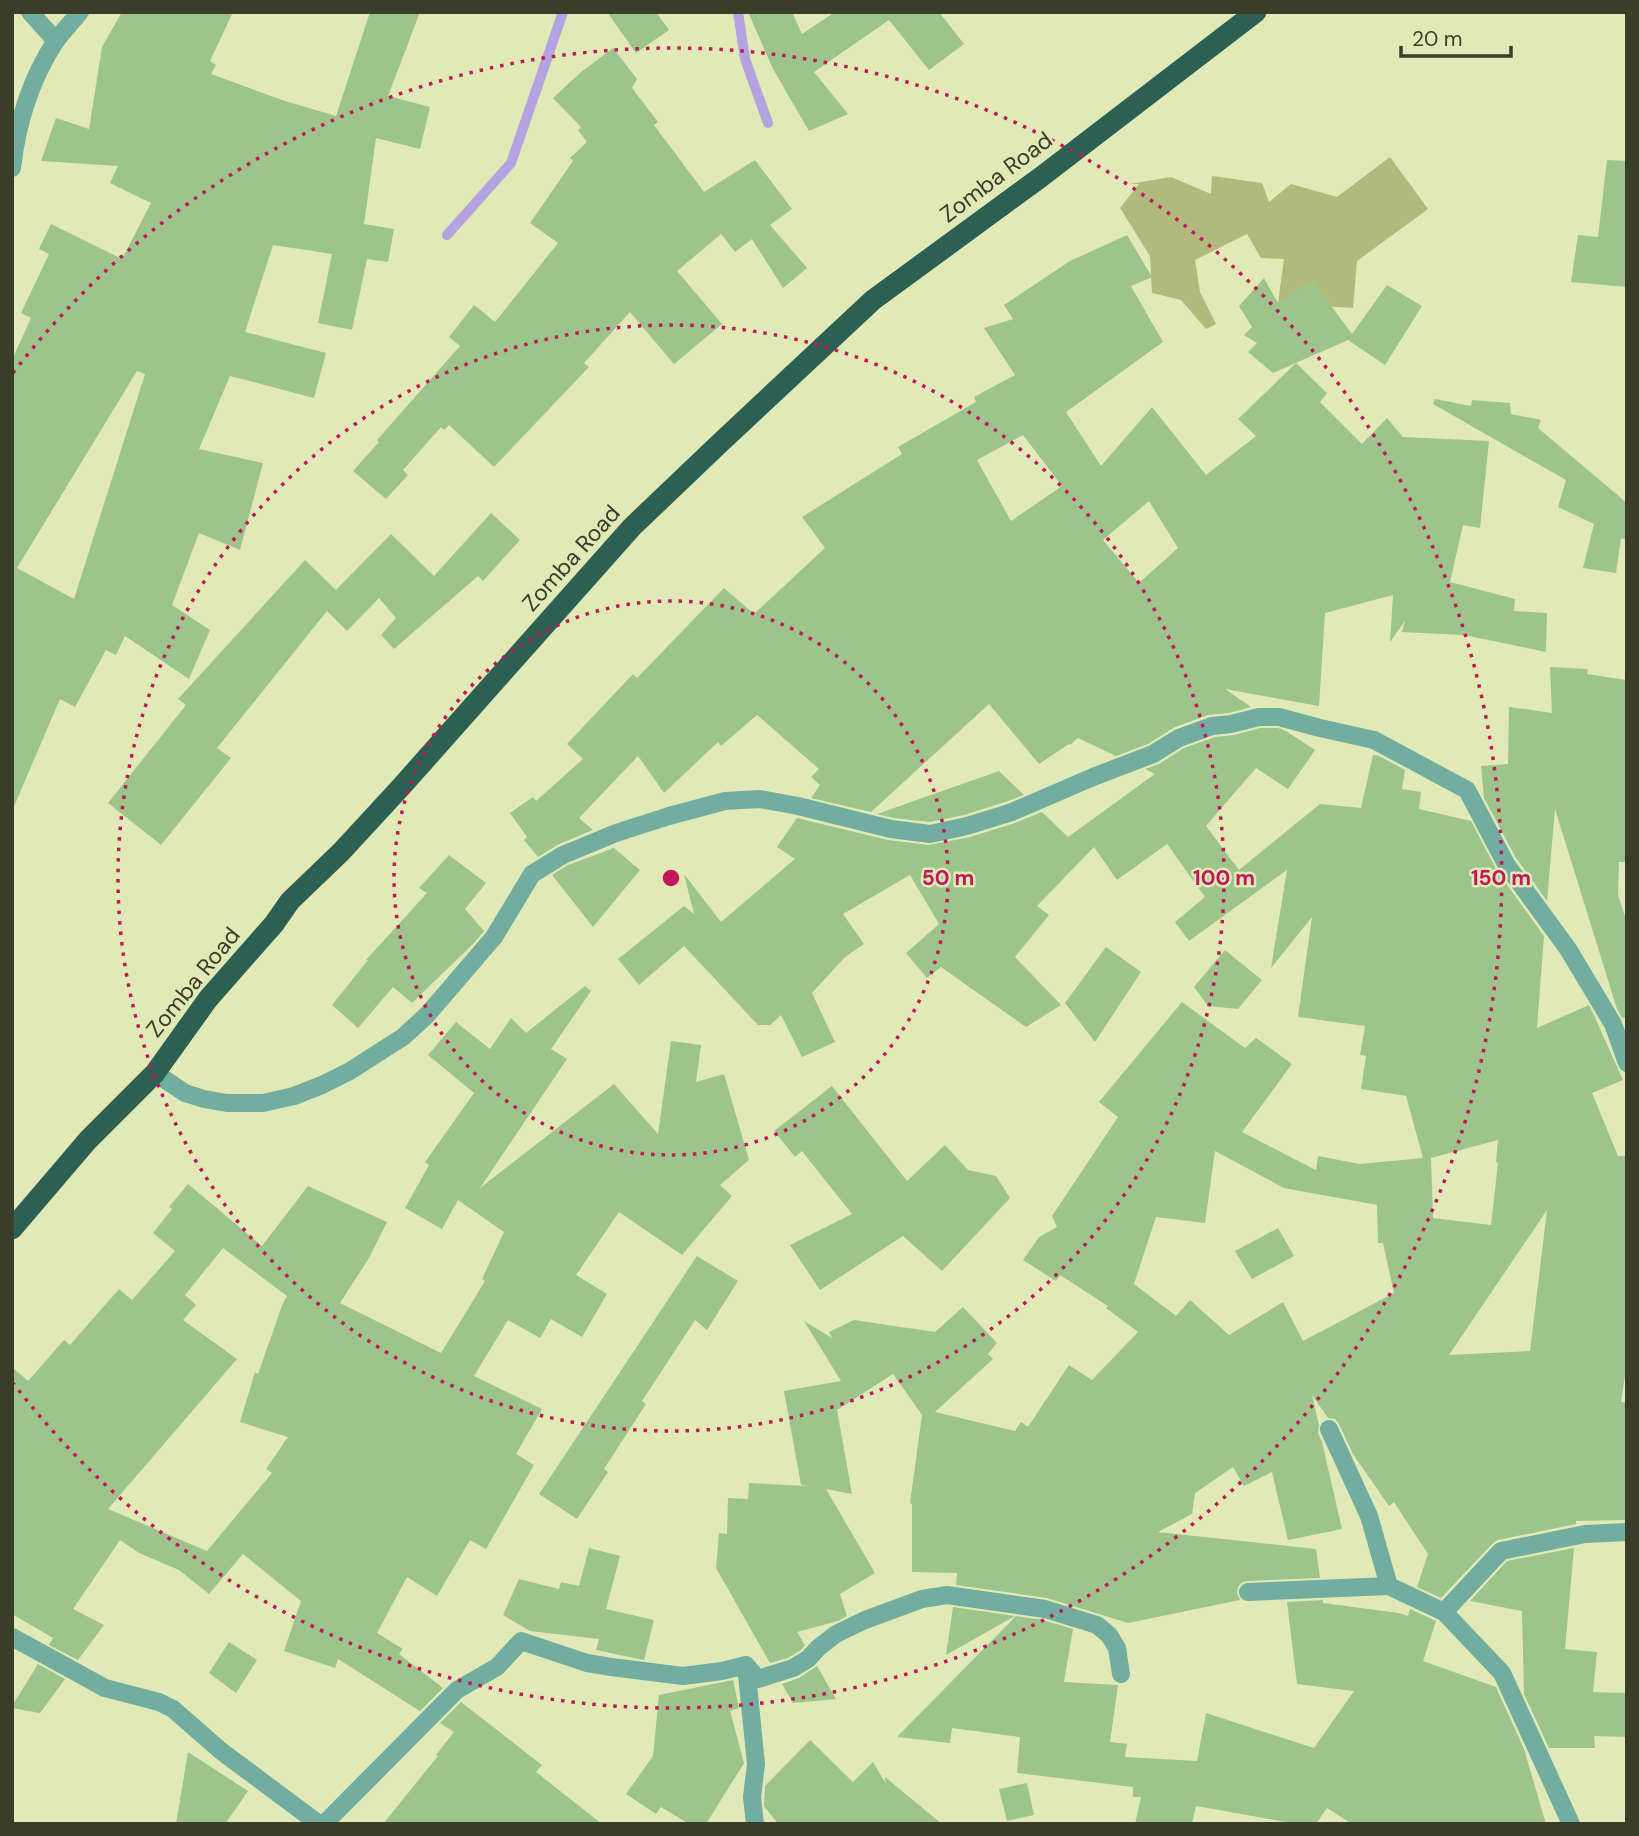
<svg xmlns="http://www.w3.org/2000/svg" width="1639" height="1836" viewBox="0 0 1639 1836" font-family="'DM Sans',sans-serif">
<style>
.green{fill:#b0ba7c}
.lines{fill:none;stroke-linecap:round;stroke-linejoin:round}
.stream{stroke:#b3a4e1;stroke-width:10}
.building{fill:#9dc48b;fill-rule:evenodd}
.minor{stroke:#72ae9f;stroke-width:18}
.highway{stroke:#2c6053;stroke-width:21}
.ring{fill:none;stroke:#c2185b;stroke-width:3.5;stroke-dasharray:3.5 7}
.labels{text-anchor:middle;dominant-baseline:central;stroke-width:5;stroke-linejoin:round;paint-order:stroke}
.street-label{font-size:23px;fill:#3a3d28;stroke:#e1eab6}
.centre{fill:#c2185b;stroke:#e1eab6;stroke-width:3.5}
.ring-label{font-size:21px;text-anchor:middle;font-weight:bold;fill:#c2185b;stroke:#e1eab6;stroke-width:5;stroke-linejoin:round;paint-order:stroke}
</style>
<rect width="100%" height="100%" fill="#e1eab6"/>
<path class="green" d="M 1390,157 L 1428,209 L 1357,261 L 1353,308 L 1278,303 L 1284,259 L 1261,258 L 1247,234 L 1195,260 L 1200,292 L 1216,324 L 1206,329 L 1181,300 L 1152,293 L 1150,256 L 1120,208 L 1139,184 L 1130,184 L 1171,177 L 1211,194 L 1212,176 L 1262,183 L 1269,202 L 1291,184 L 1337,197 Z"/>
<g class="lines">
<path class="stream" d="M 738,12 L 745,59 L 768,123
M 447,235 L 511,163 L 563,12"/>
</g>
<path class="building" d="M 122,12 L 233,12 L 210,61 L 216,65 L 211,74 L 285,101 L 336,116 L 370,12 L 420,12 L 388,96 L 430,107 L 420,149 L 376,138 L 364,224 L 394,229 L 388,262 L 367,259 L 352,330 L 318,323 L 332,254 L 273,245 L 245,332 L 326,353 L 314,398 L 230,376 L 199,449 L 263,463 L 240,550 L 199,533 L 172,605 L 210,630 L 189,679 L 125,636 L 116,655 L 106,650 L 75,707 L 60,699 L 12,811 L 12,360 L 31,318 L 21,313 L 49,254 L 39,249 L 51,224 L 122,259 L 151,203 L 110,183 L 118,166 L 41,161 L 56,118 L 89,129 L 102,47 ZM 137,371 L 145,374 L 74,599 L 17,568 Z
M 607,12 L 656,12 L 669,30 L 636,53 Z
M 748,12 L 792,12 L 802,34 L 835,12 L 939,12 L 964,44 L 929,70 L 889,20 L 814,72 L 848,114 L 809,131 L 773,69 Z
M 613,48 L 637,79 L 632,88 L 658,122 L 654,125 L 704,192 L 755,160 L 792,209 L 770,225 L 807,268 L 783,288 L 752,239 L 735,252 L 721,234 L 677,271 L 722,324 L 674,364 L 630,312 L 584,363 L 589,367 L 494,467 L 449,425 L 444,430 L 441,427 L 403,470 L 408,475 L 386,499 L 353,471 L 379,442 L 377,440 L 460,346 L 449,337 L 474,305 L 495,322 L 558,243 L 530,223 L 573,161 L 570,158 L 587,142 L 578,130 L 581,127 L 553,98 L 580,73 Z
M 1607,160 L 1627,161 L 1627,287 L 1571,282 L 1578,235 L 1598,237 Z
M 1127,235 L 1152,277 L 1131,286 L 1163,342 L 1066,412 L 1101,466 L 1152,407 L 1206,475 L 1256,436 L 1238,419 L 1296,363 L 1327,393 L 1320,402 L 1362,444 L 1387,418 L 1403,437 L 1489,441 L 1480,528 L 1463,525 L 1450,582 L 1515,599 L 1514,611 L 1547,613 L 1546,652 L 1464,635 L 1402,632 L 1405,621 L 1390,642 L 1393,595 L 1325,613 L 1319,706 L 1225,689 L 1251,707 L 1229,713 L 1208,715 L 1175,727 L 1148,744 L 1116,756 L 1078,738 L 1070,745 L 1069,744 L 1039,764 L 989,704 L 871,812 L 811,798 L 820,785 L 811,777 L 819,769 L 757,715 L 721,746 L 718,742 L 664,793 L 638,756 L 579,818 L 593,830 L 559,844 L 538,857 L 524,840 L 527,837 L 510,813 L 533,797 L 536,801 L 583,759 L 567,744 L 633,674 L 637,678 L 724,588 L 754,614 L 825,548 L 802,517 L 902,454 L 898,447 L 976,402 L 974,397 L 1015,375 L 984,328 L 1013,319 L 1004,305 L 1070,261 ZM 1023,435 L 1062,486 L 1011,521 L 977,460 ZM 1149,501 L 1178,548 L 1139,583 L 1103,540 Z
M 1264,278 L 1278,303 L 1312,280 L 1352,334 L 1387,285 L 1422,306 L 1385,365 L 1348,340 L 1273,373 L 1248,352 L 1257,343 L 1244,335 L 1252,327 L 1239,306 Z
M 1435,399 L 1471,406 L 1472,400 L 1510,403 L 1511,414 L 1541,420 L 1538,428 L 1627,503 L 1627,540 L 1621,538 L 1616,573 L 1583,568 L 1594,524 L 1558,507 L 1566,480 L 1433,404 Z
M 491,513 L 520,540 L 483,581 L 478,576 L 394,649 L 381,635 L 396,618 L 379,598 L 347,631 L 327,611 L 217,748 L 231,758 L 161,845 L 108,803 L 186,705 L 178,699 L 305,560 L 336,590 L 391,534 L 434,576 Z
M 1550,667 L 1588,669 L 1587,674 L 1627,680 L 1627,862 L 1619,862 L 1618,895 L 1627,922 L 1627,1017 L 1622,1018 L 1617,1009 L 1555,809 L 1547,901 L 1516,858 L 1484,798 L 1481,766 L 1508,764 L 1509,707 L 1552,713 Z
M 1260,728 L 1278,728 L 1286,731 L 1315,750 L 1288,789 L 1256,768 L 1206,826 L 1239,870 L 1320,804 L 1361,808 L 1373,755 L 1379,756 L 1405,770 L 1402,789 L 1421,792 L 1419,809 L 1471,821 L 1497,871 L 1544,936 L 1537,1028 L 1589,1005 L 1592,1011 L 1623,1080 L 1592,1093 L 1618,1156 L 1627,1156 L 1627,1362 L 1621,1402 L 1627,1402 L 1627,1520 L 1576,1521 L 1576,1524 L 1498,1540 L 1493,1543 L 1441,1598 L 1417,1587 L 1428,1554 L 1394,1502 L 1389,1506 L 1353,1454 L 1339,1424 L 1335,1419 L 1328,1418 L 1312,1395 L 1319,1425 L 1318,1433 L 1322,1442 L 1342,1529 L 1288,1540 L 1272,1472 L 1244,1486 L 1233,1467 L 1195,1493 L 1192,1514 L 1158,1532 L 1316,1549 L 1320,1578 L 1247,1581 L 1241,1583 L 1238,1587 L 1237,1593 L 1240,1600 L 1128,1623 L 1047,1598 L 956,1585 L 957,1573 L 912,1572 L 912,1504 L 910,1503 L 922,1415 L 893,1374 L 837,1410 L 852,1494 L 826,1489 L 875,1573 L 840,1594 L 847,1616 L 838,1621 L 797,1632 L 805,1645 L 801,1650 L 788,1658 L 770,1663 L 716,1568 L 719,1533 L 727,1534 L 728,1498 L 748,1499 L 749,1483 L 806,1486 L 801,1485 L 784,1391 L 841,1381 L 804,1321 L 832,1338 L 829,1332 L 854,1320 L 935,1332 L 963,1307 L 997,1343 L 988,1354 L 993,1359 L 935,1412 L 1015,1431 L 1021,1422 L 1028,1427 L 1069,1365 L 1092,1380 L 1138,1332 L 1106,1308 L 1108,1306 L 1060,1275 L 1056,1281 L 1023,1260 L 1039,1237 L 1057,1227 L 1052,1216 L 1118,1117 L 1099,1102 L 1182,1002 L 1245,1048 L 1256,1038 L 1292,1064 L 1242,1132 L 1316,1170 L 1318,1156 L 1360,1164 L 1423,1158 L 1406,1096 L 1361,1089 L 1366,1056 L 1360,1055 L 1365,1026 L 1298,1017 L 1312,917 L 1271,968 L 1287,870 L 1189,941 L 1175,922 L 1205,897 L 1167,844 L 1117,880 L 1094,847 L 1037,906 L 1049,915 L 1015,957 L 1061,1005 L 1026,1027 L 941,967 L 927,978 L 906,953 L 939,924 L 910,875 L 843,914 L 864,944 L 845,957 L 812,993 L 835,1042 L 802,1057 L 781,1015 L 770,1025 L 758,1025 L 684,946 L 639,985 L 618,959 L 684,906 L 694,914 L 684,874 L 721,922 L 795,859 L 777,847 L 797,818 L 888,840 L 929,845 L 970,837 L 1015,823 L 1042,812 L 1068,837 L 1155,774 L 1145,769 L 1159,764 L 1184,748 L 1215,737 L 1234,735 ZM 1498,1140 L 1496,1162 L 1498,1163 L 1491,1225 L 1433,1218 L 1431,1158 ZM 1215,1151 L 1284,1188 L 1377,1205 L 1378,1243 L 1383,1243 L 1394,1293 L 1303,1341 L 1283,1302 L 1229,1335 L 1190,1300 L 1176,1316 L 1134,1284 L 1156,1217 L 1205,1223 ZM 1547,1210 L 1530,1351 L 1449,1355 Z
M 999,771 L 1024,795 L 1008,801 L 964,815 L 930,822 L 893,818 L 877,814 Z
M 614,848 L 640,870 L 593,927 L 552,875 L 568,865 Z
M 449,855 L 486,883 L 465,909 L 484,931 L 473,944 L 412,1003 L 393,987 L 358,1028 L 332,1005 L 368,960 L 366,960 L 427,893 L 419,888 Z
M 1106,947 L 1141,972 L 1095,1042 L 1065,1003 Z
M 1225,950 L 1262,980 L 1238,1009 L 1208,1006 L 1194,987 Z
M 585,986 L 591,991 L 551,1049 L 567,1059 L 480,1188 L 614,1084 L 658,1134 L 671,1041 L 701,1045 L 696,1082 L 724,1074 L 749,1160 L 720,1185 L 732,1196 L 682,1255 L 619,1212 L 576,1275 L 607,1294 L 582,1337 L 551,1319 L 540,1338 L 508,1320 L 474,1376 L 542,1409 L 516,1454 L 534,1465 L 486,1549 L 470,1540 L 437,1596 L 407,1577 L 377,1633 L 403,1649 L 399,1654 L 443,1688 L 420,1711 L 338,1659 L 335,1668 L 284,1651 L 301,1601 L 243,1554 L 209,1594 L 179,1570 L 139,1553 L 120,1540 L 73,1609 L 104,1625 L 78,1660 L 49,1645 L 53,1638 L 12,1614 L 12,1367 L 28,1381 L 64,1340 L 70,1345 L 119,1289 L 132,1300 L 175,1251 L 153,1233 L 172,1209 L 169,1207 L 188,1184 L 262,1246 L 308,1186 L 387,1222 L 369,1258 L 340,1303 L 441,1353 L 485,1281 L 482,1279 L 504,1232 L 458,1200 L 442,1229 L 405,1208 L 429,1165 L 425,1162 L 474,1093 L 428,1055 L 456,1022 L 490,1049 L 511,1018 L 526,1033 ZM 223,1248 L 287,1296 L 283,1303 L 258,1374 L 255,1372 L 240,1422 L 288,1437 L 266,1469 L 272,1473 L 207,1551 L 108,1509 L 237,1359 L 183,1320 L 196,1305 L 185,1295 Z
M 832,1086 L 907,1181 L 945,1145 L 968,1170 L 996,1176 L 1010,1198 L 942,1271 L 903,1236 L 820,1290 L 790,1245 L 852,1214 L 802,1151 L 795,1157 L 774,1131 Z
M 1278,1228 L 1294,1256 L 1252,1279 L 1235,1251 Z
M 697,1256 L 738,1281 L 707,1330 L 695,1320 L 642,1401 L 646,1404 L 604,1469 L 608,1472 L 577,1519 L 539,1494 Z
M 589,1548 L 620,1556 L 606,1609 L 654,1620 L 644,1660 L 596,1650 L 599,1639 L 530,1631 L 503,1615 L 519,1579 L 559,1589 L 561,1582 L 579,1586 Z
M 1574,1548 L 1565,1649 L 1597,1652 L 1593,1692 L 1627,1693 L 1627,1737 L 1594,1736 L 1595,1748 L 1549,1748 L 1524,1694 L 1522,1611 L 1470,1601 L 1507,1561 Z
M 1323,1600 L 1323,1603 L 1399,1613 L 1408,1616 L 1410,1609 L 1436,1621 L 1423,1661 L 1496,1687 L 1524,1749 L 1546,1824 L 1352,1824 L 1327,1808 L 1316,1824 L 1297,1824 L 1196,1806 L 1192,1824 L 1135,1824 L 1141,1797 L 1133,1797 L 1133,1787 L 1017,1773 L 1020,1737 L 952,1728 L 950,1743 L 897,1737 L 1016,1616 L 1043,1620 L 1073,1629 L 1064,1682 L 1118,1685 L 1110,1742 L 1127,1744 L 1125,1757 L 1197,1761 L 1206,1713 L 1314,1748 L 1354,1691 L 1297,1684 L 1287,1602 Z
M 953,1607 L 1015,1616 L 946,1655 Z
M 229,1642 L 257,1660 L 236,1693 L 209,1673 Z
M 38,1664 L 65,1679 L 40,1713 L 12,1708 L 12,1706 Z
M 817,1666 L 836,1699 L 793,1703 L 782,1684 L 799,1678 Z
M 733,1680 L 739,1708 L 730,1711 L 744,1763 L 706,1824 L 689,1824 L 661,1807 L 656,1814 L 626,1794 L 653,1756 L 659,1695 Z
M 461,1702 L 542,1765 L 536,1772 L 602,1824 L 383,1824 L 438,1756 L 436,1755 L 454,1732 L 440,1723 Z
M 810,1740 L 853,1782 L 873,1762 L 886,1784 L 885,1777 L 942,1824 L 778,1824 L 764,1806 L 765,1786 Z
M 188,1752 L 248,1791 L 225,1824 L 176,1824 Z
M 1027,1783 L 1034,1815 L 1007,1821 L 999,1789 Z"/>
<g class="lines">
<path class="minor" d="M 30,12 L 56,41
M 12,168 C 17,124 31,79 55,42 C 62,32 72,22 80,12
M 155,1073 L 185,1093 L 204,1099 L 227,1103 L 263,1103 L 294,1096 L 322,1085 L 350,1071 L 403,1037 L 427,1015 L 494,937 L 532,874 L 563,855 L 616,833 L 669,816 L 725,801 L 760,799 L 798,806 L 891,829 L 930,834 L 967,826 L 1012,812 L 1093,777 L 1153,754 L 1179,738 L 1212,726 L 1231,724 L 1259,717 L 1279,717 L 1320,728 L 1374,740 L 1467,790 L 1506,864 L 1568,949 L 1613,1024 L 1627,1063
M 1329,1429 L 1369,1516 L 1389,1586
M 1248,1592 L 1389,1586 L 1444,1612 L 1502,1673 L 1571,1824
M 1444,1612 L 1501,1551 L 1585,1534 L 1627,1532
M 12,1637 L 105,1688 L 159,1702 L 173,1709 L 221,1751 L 319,1824
M 746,1665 L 756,1764 L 752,1797 L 755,1824
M 324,1824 L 457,1690 L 497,1667 L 521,1641 L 587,1663 L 611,1667 L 683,1676 L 722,1671 L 746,1665 L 758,1679 L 793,1668 L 808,1659 L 818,1648 L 836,1634 L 865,1620 L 922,1599 L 947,1595 L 1045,1609 L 1097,1625 L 1109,1635 L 1117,1648 L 1121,1674"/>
<path class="highway" d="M 12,1229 L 88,1140 L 155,1073 L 208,999 L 274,924 L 290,901 L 341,852 L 401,787 L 632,527 L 720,443 L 873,300 L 1041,177 L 1256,12"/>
</g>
<g class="ring">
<circle cx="671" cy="878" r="277"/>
<circle cx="671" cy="878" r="553"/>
<path d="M13 373A830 830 0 1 1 13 1383"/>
</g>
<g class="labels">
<g class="street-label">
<text transform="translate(996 177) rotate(-37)">Zomba Road</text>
<text transform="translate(571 558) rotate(-48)">Zomba Road</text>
<text transform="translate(193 982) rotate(-51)">Zomba Road</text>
</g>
</g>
<circle cx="671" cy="878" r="10" class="centre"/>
<g class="ring-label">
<text x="948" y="885">50 m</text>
<text x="1224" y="885">100 m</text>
<text x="1501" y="885">150 m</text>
</g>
<rect width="1639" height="1836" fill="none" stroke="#3a3d28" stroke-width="28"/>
<path d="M1401 46v10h110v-10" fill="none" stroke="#3a3d28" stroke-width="3.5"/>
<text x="1412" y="46" font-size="21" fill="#3a3d28" stroke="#e1eab6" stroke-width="5" paint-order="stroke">20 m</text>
</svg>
